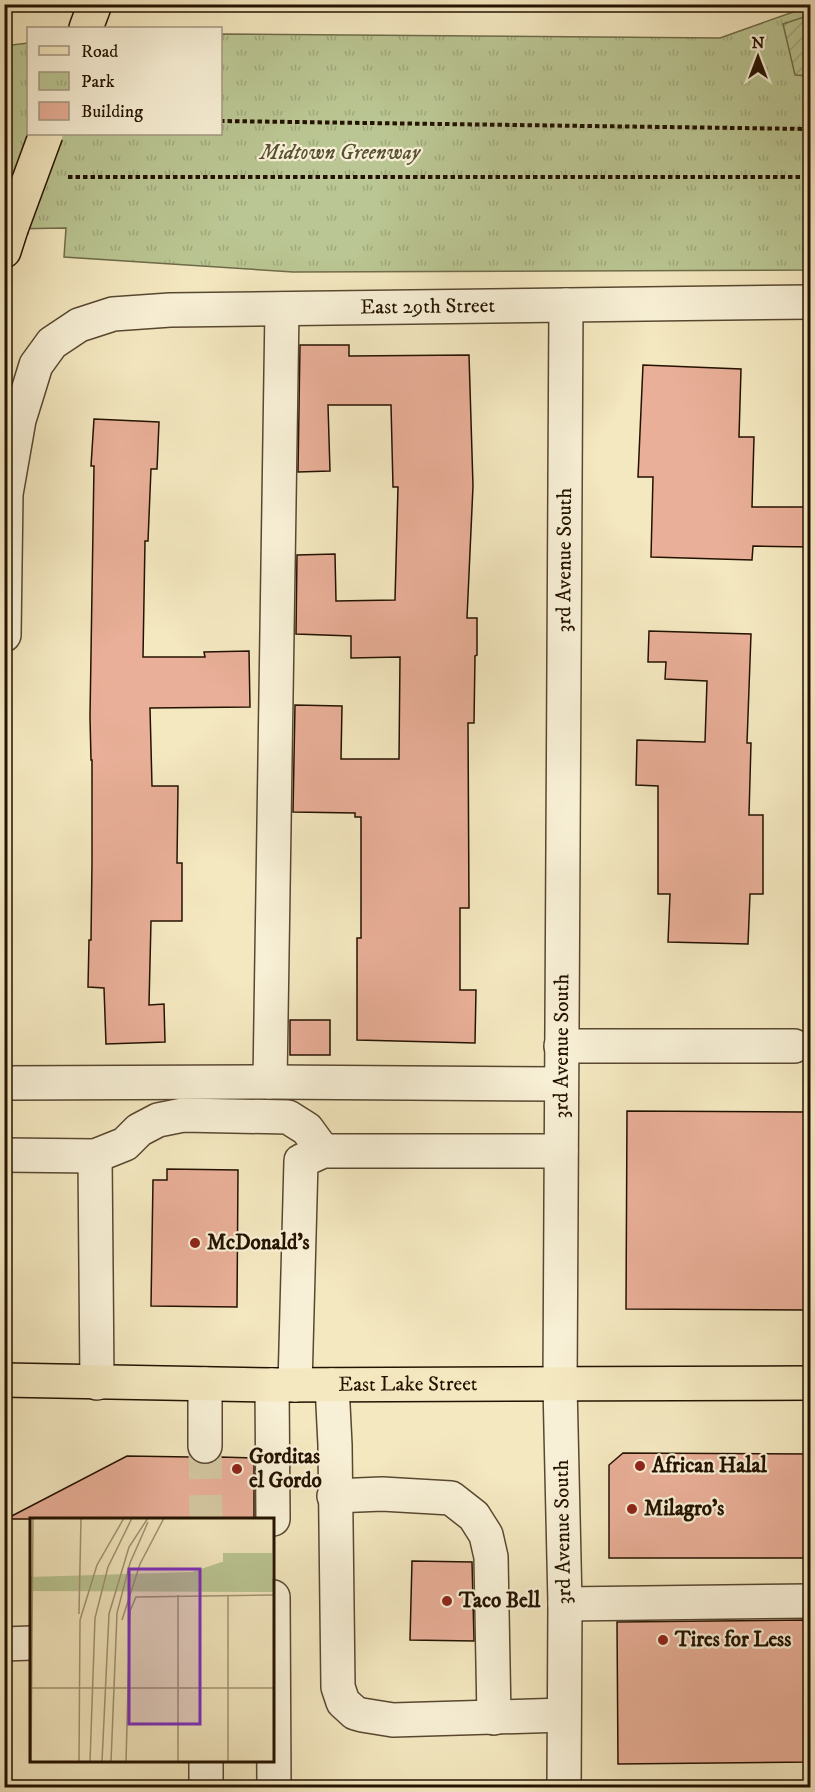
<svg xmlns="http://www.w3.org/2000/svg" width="815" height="1792" viewBox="0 0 815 1792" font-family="'IM FELL DW Pica',serif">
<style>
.park{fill:url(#park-tufts);stroke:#6f6c4a;stroke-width:1.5}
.garden{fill:url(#garden-furrows);stroke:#6f6c4a;stroke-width:1.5}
.building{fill:#e9af98;stroke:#241200;stroke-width:1.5}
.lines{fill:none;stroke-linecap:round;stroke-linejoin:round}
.minor-tunnel{stroke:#d5c8a3;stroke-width:33;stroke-dasharray:33 16;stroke-linecap:butt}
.minor-casing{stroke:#584830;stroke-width:36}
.major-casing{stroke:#241200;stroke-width:36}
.highway-casing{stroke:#241200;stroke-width:36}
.path{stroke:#241200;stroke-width:4;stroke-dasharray:4.5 3;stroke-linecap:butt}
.minor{stroke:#f8f0d6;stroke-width:33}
.major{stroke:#f4e8c0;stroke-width:33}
.highway{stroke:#f4e8c0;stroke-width:33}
.highway-bridge-casing{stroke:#241200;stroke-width:36;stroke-linecap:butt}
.highway-bridge{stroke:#f4e8c0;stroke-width:33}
.poi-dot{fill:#8f2418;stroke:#f8f0d6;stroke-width:2}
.labels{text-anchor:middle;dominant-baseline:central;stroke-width:4.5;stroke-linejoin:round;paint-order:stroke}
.park-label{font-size:21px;font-style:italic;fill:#585133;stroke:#f8f0d6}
.street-label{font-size:21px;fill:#241200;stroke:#f8f0d6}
.poi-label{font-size:21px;font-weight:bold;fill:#241200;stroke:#f8f0d6;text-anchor:start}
.inset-road{fill:none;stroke:#a19273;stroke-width:1.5}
.view{fill:#7b2cbf;fill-opacity:0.15;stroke:#7b2cbf;stroke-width:3}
.inset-edge{fill:none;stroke:#241200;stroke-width:3}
</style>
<defs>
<pattern id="park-tufts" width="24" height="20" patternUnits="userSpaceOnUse" patternTransform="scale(1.5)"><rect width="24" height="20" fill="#bac693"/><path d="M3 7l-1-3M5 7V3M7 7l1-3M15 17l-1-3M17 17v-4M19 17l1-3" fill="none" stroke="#a0a97d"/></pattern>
<pattern id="garden-furrows" width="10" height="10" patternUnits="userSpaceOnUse" patternTransform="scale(1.5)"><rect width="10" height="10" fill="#bac693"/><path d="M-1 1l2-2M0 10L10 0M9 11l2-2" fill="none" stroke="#a0a97d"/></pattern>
</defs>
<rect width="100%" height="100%" fill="#f4e8c0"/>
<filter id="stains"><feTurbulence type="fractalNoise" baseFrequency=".00333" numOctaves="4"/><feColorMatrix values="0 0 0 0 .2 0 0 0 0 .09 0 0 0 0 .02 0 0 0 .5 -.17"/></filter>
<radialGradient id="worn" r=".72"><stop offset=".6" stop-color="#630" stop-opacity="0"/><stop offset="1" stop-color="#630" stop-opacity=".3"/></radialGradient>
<path class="park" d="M 810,6 L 810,270 L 293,272 L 64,257 L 66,228 L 5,229 L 4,46 L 28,43 L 28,134 L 220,134 L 221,34 L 720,38 Z"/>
<path class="garden" d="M 810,15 L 810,76 L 795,75 L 783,24 Z"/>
<path class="building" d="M 300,345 L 349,345 L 349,356 L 469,355 L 473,486 L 467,618 L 477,618 L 477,655 L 475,656 L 474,723 L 468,723 L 469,908 L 460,908 L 460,990 L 476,990 L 475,1043 L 357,1040 L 357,938 L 361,938 L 361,817 L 355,817 L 355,813 L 293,812 L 295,705 L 342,706 L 341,759 L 399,759 L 400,657 L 351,658 L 351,636 L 296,634 L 297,555 L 335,554 L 336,601 L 395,600 L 398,487 L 393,487 L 391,405 L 328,405 L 330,471 L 298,472 Z
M 643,365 L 741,369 L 739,437 L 754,437 L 752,507 L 810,507 L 810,547 L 753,546 L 752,560 L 651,557 L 653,477 L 638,477 Z
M 94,419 L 159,422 L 157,469 L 151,469 L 148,541 L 145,541 L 143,657 L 205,657 L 204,652 L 249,651 L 250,707 L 150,708 L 152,786 L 178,786 L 177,863 L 182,863 L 182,921 L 151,921 L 149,1005 L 164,1004 L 165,1042 L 106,1044 L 104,988 L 88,987 L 89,940 L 91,940 L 92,863 L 92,760 L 91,760 L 90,717 L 94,466 L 91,466 Z
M 649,631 L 751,634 L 747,743 L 751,743 L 749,815 L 763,815 L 763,894 L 750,894 L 748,944 L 668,942 L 670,894 L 658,894 L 658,786 L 636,785 L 637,740 L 705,742 L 707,681 L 665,679 L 666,662 L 648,662 Z
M 290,1020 L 330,1020 L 330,1055 L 290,1055 Z
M 627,1111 L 805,1112 L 805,1310 L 626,1309 Z
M 167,1169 L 238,1170 L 237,1307 L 151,1306 L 153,1180 L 167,1180 Z
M 623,1453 L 810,1454 L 810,1558 L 609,1558 L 609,1465 Z
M 127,1456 L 190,1457 L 196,1462 L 204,1465 L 214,1462 L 220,1457 L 254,1458 L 254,1519 L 6,1519 Z
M 412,1561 L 472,1562 L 474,1641 L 410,1640 Z
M 810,1620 L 810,1762 L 618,1764 L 617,1622 Z"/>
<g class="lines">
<path class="minor-tunnel" d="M 205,1446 L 206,1519"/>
<g class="minor-casing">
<g id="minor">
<path id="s1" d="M 4,635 L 6,494 L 19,420 L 36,365 L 52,343 L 79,325 L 113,314 L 170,310 L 810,302"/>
<path d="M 561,1046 L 794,1046"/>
<path d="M 270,1082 L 282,309"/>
<path d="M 4,1083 L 270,1082 L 561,1084"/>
<path d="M 4,1155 L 95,1156 L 125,1144 L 139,1130 L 158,1120 L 183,1115 L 288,1117 L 307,1129 L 323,1151"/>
<path d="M 95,1156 L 97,1383"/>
<path d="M 205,1384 L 205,1446"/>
<path d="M 272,1385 L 273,1519"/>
<path d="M 295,1385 L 301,1161 L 323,1151 L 561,1151"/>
<path d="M 332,1385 L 335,1445 L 338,1687 L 343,1702 L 355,1713 L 362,1715 L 393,1720 L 564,1715"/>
<path d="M 334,1496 L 382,1494 L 451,1498 L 474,1516 L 486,1535 L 491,1557 L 494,1718"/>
<path d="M 273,1597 L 274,1788"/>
<path d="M 565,1604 L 810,1601"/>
<path d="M 4,1644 L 32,1643"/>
<path d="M 206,1788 L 206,1760"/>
<path id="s2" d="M 564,1788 L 565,1604 L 560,1385 L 566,305"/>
</g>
</g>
<g class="major-casing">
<g id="major">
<path id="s3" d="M 4,1380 L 272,1385 L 810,1383"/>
</g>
</g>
<g class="highway-casing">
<path id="highway" d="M 86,28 L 95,4
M 4,251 L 11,229"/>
</g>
<path class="path" d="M 220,121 L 810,129
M 68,177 L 810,177"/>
<use href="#minor" class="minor"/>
<use href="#major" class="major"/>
<use href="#highway" class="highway"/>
<g class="highway-bridge-casing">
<path id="highway-bridge" d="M 11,229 L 46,134"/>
</g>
<use href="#highway-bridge" class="highway-bridge"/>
</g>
<g class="poi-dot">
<circle cx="195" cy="1243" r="6"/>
<circle cx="640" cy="1466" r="6"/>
<circle cx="237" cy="1469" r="6"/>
<circle cx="632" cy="1509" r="6"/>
<circle cx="447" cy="1601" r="6"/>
<circle cx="663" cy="1640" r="6"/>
</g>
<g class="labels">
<g class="park-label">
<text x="340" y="153">Midtown Greenway</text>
</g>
<g class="street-label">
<text stroke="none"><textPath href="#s1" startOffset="684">East 29th Street</textPath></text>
<text stroke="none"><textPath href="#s2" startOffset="1228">3rd Avenue South</textPath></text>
<text stroke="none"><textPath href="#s2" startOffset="742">3rd Avenue South</textPath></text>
<text stroke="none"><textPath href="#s3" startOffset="404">East Lake Street</textPath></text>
<text transform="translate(563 1532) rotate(-91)">3rd Avenue South</text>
</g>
<g class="poi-label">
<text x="207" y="1243">McDonald's</text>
<text x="249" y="1457">Gorditas<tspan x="249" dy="24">el Gordo</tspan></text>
<text x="652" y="1466">African Halal</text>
<text x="644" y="1509">Milagro's</text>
<text x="459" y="1601">Taco Bell</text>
<text x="675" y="1640">Tires for Less</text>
</g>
</g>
<g transform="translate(30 1518)">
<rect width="244" height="244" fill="#f4e8c0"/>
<path d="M 192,44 L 194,60 L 244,60 L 244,74 L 0,73 L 0,59 L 162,54 Z" fill="#bac693"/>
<path d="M 193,44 L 193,58 L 168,57 L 167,53 Z" fill="#bac693"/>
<path d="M 193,35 L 242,35 L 242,60 L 193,60 Z" fill="#bac693"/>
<path class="inset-road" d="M 148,77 L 148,244M 49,96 L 51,0M 50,102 L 67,47 L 94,0M 92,102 L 110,46 L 134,0M 0,170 L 245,170M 98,170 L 100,93 L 106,79 L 245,77M 1,244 L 3,0M 49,244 L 50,102M 60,244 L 65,100 L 78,49 L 102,0M 72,244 L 79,96 L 99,29 L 118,0M 81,244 L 87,95 L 100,45 L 118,4M 96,244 L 98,170M 198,244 L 198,77"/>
<path class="view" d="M 99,51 L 170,51 L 170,206 L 99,206 Z"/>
<rect width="244" height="244" class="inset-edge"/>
</g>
<rect width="815" height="1792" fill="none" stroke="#f4e8c0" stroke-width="24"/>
<rect x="6" y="6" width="803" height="1780" fill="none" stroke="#241200" stroke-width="3"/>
<rect x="12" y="12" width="791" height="1768" fill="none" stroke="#241200" stroke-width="1.5"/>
<rect x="27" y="27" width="195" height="108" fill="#f8f0d6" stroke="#a39780" stroke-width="1.5"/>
<rect x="39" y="46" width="30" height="9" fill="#f4e8c0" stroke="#a39780" stroke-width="1.5"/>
<text x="81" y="57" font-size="18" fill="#241200">Road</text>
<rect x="39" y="72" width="30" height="18" fill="url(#park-tufts)" stroke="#a39780" stroke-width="1.5"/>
<text x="81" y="87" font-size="18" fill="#241200">Park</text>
<rect x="39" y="102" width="30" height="18" fill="#e9af98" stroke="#a39780" stroke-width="1.5"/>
<text x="81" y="117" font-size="18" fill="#241200">Building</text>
<g transform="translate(758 57)" stroke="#f8f0d6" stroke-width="4.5" paint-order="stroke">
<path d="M0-4.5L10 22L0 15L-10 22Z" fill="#241200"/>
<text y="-9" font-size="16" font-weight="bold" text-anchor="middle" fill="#241200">N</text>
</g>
<rect width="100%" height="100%" filter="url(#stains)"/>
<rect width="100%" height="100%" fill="url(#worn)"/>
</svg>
